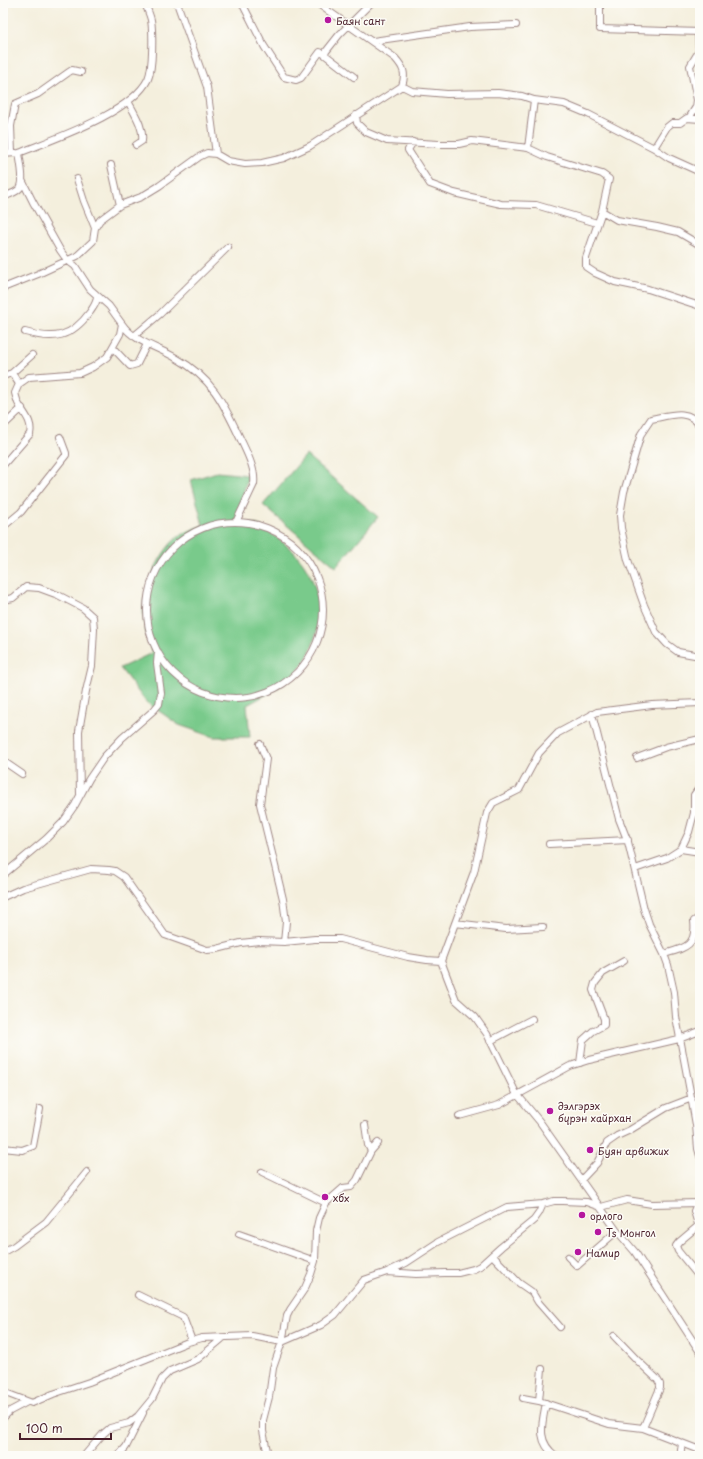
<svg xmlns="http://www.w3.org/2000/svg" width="703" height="1459" viewBox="0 0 703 1459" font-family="'Playpen Sans',sans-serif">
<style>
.green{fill:#79ca8b;stroke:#62745b}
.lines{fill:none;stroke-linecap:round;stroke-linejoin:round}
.street-casing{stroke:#9f8784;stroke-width:8}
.street{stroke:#fff;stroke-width:6}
.poi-dot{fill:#b5179e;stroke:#fdfcf7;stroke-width:1.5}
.labels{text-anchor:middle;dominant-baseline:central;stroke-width:3;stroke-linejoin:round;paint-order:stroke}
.poi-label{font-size:10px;fill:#4a1f2b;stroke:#fdfcf7;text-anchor:start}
</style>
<rect width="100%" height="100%" fill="#fdfcf7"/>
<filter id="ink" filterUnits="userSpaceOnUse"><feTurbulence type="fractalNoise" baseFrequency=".025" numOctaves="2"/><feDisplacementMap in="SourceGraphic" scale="8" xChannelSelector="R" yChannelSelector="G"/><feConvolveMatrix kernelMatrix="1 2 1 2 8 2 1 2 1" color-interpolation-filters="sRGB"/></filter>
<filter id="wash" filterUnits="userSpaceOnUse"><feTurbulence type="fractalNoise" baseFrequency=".012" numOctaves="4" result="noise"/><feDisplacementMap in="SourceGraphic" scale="16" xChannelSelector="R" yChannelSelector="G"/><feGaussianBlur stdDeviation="0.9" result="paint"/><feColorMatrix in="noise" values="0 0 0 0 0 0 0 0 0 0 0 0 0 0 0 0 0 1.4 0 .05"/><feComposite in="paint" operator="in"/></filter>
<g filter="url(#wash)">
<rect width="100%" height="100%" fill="#f4efdd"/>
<path class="green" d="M 306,455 L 378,517 L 336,567 L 263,505 Z
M 217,472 L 248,475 L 236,522 C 244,523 254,523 260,526 C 267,529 274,536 280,540 C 285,544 290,548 294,552 C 324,583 326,629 303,664 C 290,684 267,694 247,705 L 250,737 L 214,737 L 179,725 L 146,702 L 120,668 L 152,653 C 147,640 144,625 143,611 C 142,590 162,546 181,535 C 188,531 196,528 203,525 L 191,480 Z"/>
</g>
<g filter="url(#ink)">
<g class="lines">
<g class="street-casing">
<path id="street" d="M 177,3 L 207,87 L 216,154
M 242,3 L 264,46 L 284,77 L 296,80 L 301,78 L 320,52 L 324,54 L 339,35 L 371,3
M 600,3 L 600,29 L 700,32 L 700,30
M 373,41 L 470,27 L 516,25
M 324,54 L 354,77
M 402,86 L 412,91 L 447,94 L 498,93 L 522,96 L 534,100 L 564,104 L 588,114 L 654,148 L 669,158 L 700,172
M 128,101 C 134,113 144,127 142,141 L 136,145
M 356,115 L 357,123 L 366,132 L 387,141 L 439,144 L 459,144 L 472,141 L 528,148 L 547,157 L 602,174 L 609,179 L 602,211 L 617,220 L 657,227 L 678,232 L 700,245
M 689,118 L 696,107 L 697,100 L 690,66 L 699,51 L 698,31
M 413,142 L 408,150 L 430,184 L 454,193 L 501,204 L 536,205 L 597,223
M 528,148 L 534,100
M 654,148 L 667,127 L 672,123 L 680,123 L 687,118 L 700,119
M 12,153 L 11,126 L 15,104 L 38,94 L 69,72 L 72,70 L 81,72
M 3,154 L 16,153
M 111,165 L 120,205
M 77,179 L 84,201 L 95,228
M 3,197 C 8,195 16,193 20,188 C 25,181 20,161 19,153 C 53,139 132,113 148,79 C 153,68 153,32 151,20 C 150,15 147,9 145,3
M 602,211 L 586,258 L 586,267 L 595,273 L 615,282 L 648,289 L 700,306
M 3,288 L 38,274 L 77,256 L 93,241 L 95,228 L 100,220 L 120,205 L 141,197 L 159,186 L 199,157 L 207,153 L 216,154 L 228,161 L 245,164 L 262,163 L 284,158 L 310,146 L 402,86 C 406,74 404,68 395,58 L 317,3
M 122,324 C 134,342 158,347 176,358 C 212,378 223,402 240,438 C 246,451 256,469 254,484 L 237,520
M 25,332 C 54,340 71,338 90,312 C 94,306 97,303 97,296
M 134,336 L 160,314 L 228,247
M 113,348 L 130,366 L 137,364 L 147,344
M 12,373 L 32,355
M 3,376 L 12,373 L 19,384
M 3,426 L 22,408
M 700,426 C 688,407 669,416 651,419 L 641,434 L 624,492 L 620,515 L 621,528 L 628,560 L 644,605 L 656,632 L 667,644 L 678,652 L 700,656
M 3,465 L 30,434 C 33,421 23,413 18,403 C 17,400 16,397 15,393 L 19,384 L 29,377 L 80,373 L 93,367 L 107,357 L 120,334 L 122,324 L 109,306 L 90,289 L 75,266 L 67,260 L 60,250 L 33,202 L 22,180
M147 610a88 88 0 1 1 176 0a88 88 0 1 1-176 0Z
M 3,527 L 21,512 L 66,455 L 66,453 L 60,437
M 3,600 L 13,598 L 26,587 L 39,588 L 58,595 L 83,608 L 93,617 L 94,629 L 92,666 L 86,691 L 79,731 L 80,794
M 700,703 L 652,705 L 597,712 L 558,733 L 539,753 L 519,790 L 493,803 L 487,813 L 474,872 L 441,961 L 456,1000 L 475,1017 L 487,1034 L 516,1093 L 540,1122 L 617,1231 L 635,1252 L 700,1352
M 592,714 L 619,819 L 628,842 L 644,909 L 649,924 L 664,954 L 668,965 L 674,992 L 676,1017 L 692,1102 L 696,1125 L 698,1149 L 700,1156
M 260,744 L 266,759 L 260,804 L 283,899 L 286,922 L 284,942
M 637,758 L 666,747 L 700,739
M 3,761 L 22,774
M 549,844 L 628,840
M 681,849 L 689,832 L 694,813 L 694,795 L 700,787
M 635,869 L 667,858 L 681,849 L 700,852
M 3,875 L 46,839 L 63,822 L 75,805 L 89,779 L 104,757 L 122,738 L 154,710 L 159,704 L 161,693 L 157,663 L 158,652
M 3,897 L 23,888 L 91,869 L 109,870 L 115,871 L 124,877 L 165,935 L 207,950 L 217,949 L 241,943 L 259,941 L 284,942 L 315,939 L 340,939 L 408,957 L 427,960 L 441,961
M 455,923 L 506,929 L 543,927
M 664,954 C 685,948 697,946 694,921 L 700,917
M 490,1041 L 532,1019
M 580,1063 L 583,1040 L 593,1031 L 604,1025 L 604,1019 L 593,990 L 595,983 L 603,973 L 624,961
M 459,1116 L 499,1105 L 570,1066 L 589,1060 L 679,1039 L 700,1031
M 3,1148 L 22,1150 L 33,1146 L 40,1109
M 371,1151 L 378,1143
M 262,1172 L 326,1203
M 581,1180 L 597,1163 L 607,1143 L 617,1136 L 630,1130 L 666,1108 L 692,1098
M 697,1204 L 694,1211 L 698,1224 L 698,1226 L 679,1242 L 676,1246 L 678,1251 L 700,1278
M 239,1234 L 315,1261
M 3,1252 L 14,1246 L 46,1222 L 87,1172
M 492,1255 L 519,1283 L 532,1292 L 538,1302 L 560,1327
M 568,1257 L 577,1266 L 617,1231
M 387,1272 L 406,1263 L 438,1242 L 507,1207 L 543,1204 L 554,1201 L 562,1201 L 587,1202 L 601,1207 L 627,1200 L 652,1204 L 700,1203
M 138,1295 L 183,1317 L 192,1341
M 614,1336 L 638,1361 L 657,1379 L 660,1384 L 660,1388 L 643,1428
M 542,1369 L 539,1401 L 609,1424 L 643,1428 L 700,1450
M 3,1392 L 32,1403 L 53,1394 L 89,1382 L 188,1342 L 202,1338 L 252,1336 L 282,1342 L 321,1325 L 335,1315 L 364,1280 L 387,1272 L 416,1274 L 445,1273 L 458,1273 L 474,1269 L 480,1266 L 501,1247 L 534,1220 L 539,1213 L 543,1204
M 523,1398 L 539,1401
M 546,1403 C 542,1424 536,1442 556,1456
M 3,1418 L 10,1411 L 27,1402
M 84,1456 L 103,1434 L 110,1428 L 129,1423 L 138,1416 L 152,1399 L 162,1379 L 170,1371 L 198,1359 L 223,1338
M 118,1456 L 126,1447 L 143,1413
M 268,1456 L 263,1431 L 263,1420 L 269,1397 L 273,1368 L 282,1342 L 287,1316 L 290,1310 L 305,1288 L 311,1274 L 315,1261 L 316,1231 L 319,1218 L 326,1203 L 343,1188 L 351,1187 L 357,1180 L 371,1151 L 368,1145 L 365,1125
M 680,1456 L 682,1444"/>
</g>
<use href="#street" class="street"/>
</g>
</g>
<g class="poi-dot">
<circle cx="328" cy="20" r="4"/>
<circle cx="550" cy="1111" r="4"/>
<circle cx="590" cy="1150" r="4"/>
<circle cx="325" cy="1197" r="4"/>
<circle cx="582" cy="1215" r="4"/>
<circle cx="598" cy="1232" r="4"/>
<circle cx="578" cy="1252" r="4"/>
</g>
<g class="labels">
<g class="poi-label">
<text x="336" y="20">Баян сант</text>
<text x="558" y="1105">дэлгэрэх<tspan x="558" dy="12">бүрэн хайрхан</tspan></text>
<text x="598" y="1150">Буян арвижих</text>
<text x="333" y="1197">хбх</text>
<text x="590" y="1215">орлого</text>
<text x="606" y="1232">Ts Монгол</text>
<text x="586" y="1252">Намир</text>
</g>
</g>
<rect width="703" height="1459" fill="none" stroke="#fdfcf7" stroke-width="16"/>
<path d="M20 1433v6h91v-6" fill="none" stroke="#4a1f2b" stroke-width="2"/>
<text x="26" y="1433" font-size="12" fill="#4a1f2b" stroke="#fdfcf7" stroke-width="3" paint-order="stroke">100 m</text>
</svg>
